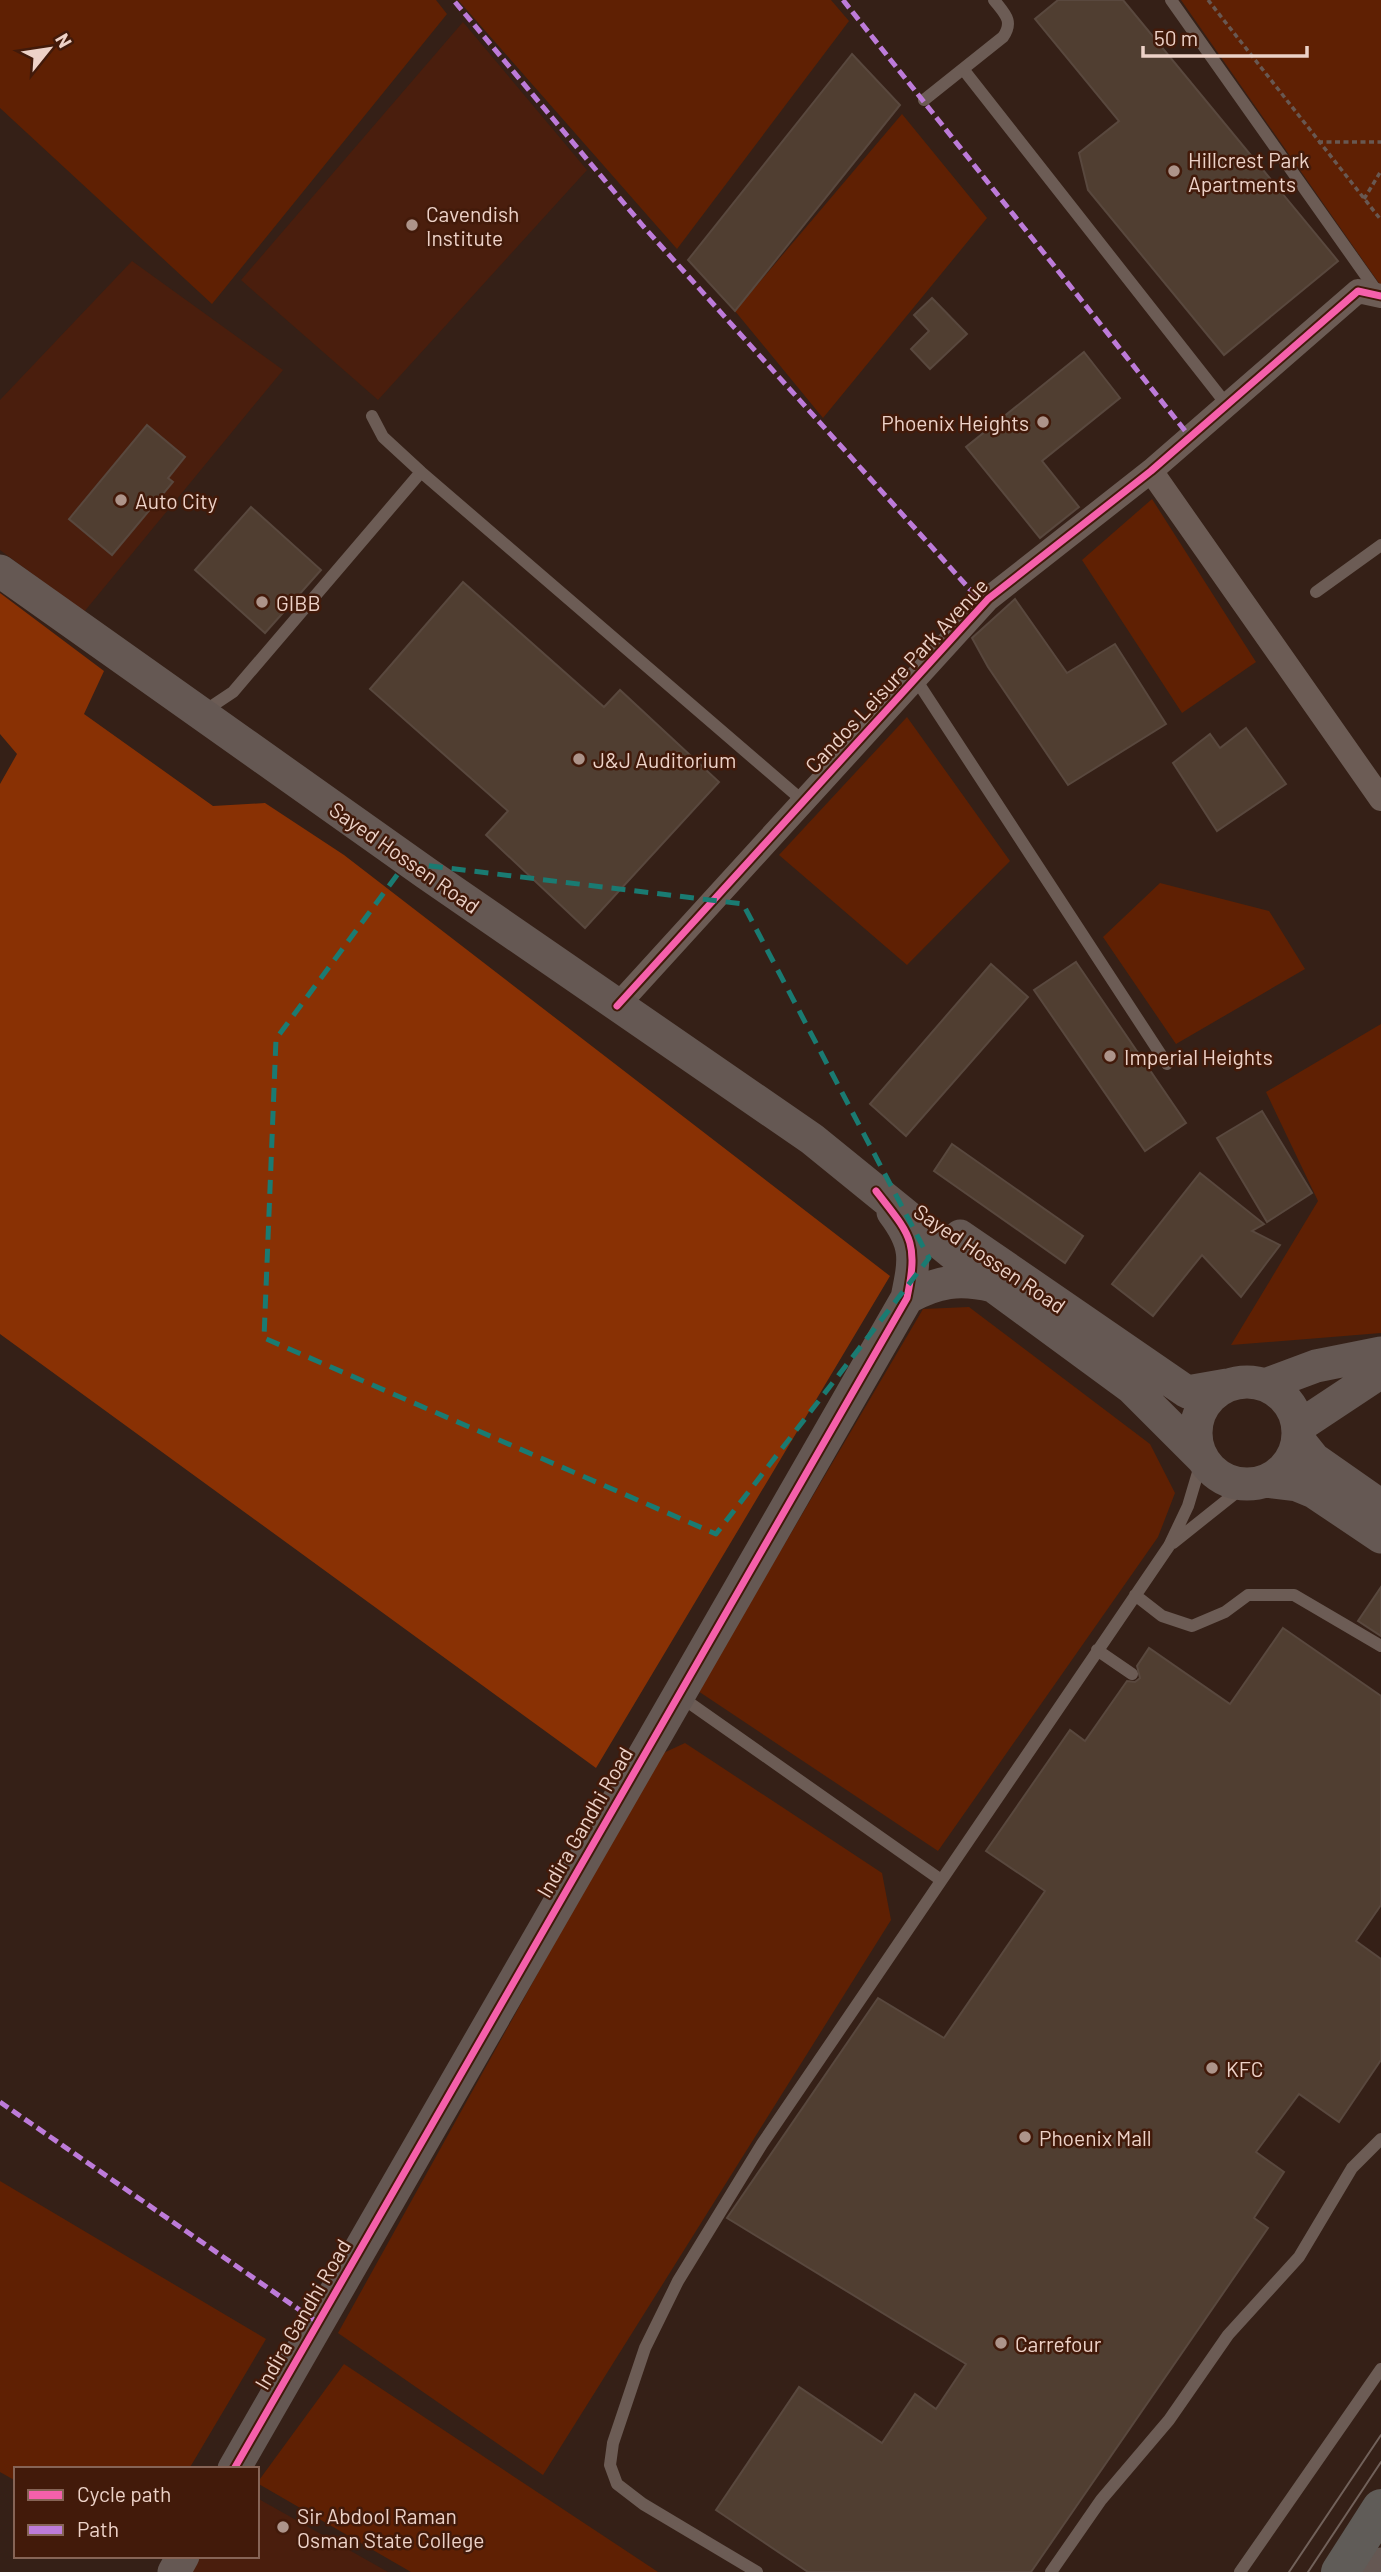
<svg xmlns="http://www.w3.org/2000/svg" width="1381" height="2572" viewBox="0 0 1381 2572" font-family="Barlow,sans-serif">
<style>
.built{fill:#4a1e0d}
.green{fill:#5f2003}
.forest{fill:#893104}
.building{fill:#503e31;stroke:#59483e;stroke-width:2}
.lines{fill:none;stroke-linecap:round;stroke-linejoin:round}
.path{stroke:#685852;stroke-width:3.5;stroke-dasharray:5 3.5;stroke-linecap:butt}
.lane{stroke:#6c5c55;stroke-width:12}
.street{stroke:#6c5c55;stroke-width:24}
.secondary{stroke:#655853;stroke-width:33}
.highway{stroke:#605c58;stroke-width:38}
.tram{stroke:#71615a;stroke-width:2}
.quiet{stroke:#bd7bd9;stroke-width:5;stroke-dasharray:10 5;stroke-linecap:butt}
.cycleway-casing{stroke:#421a0a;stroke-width:11}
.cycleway{stroke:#f560ab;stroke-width:7}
.marked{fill:none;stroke:#1a7b72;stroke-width:5;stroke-dasharray:14 9;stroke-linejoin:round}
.poi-dot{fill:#ad948a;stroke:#421a0a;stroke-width:2.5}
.labels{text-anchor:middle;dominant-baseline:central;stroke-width:5;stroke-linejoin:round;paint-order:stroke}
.poi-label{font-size:21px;fill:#edd2c8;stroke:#421a0a;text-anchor:start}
.street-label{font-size:21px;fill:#edd2c8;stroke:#421a0a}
</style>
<rect width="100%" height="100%" fill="#352017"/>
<path class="built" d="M 463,22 L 587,170 L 378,400 L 241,280 Z
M 132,261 L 283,370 L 84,612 L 0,550 L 0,400 Z
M 257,2498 L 388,2572 L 190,2572 L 199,2556 L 257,2556 Z"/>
<path class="green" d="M 0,0 L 436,0 L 447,14 L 212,304 L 0,108 Z
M 458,0 L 831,0 L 849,21 L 677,249 Z
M 1181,0 L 1381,0 L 1381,286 Z
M 902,114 L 987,218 L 823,418 L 735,311 Z
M 1152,499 L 1256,662 L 1182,713 L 1082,560 Z
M 907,717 L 1010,861 L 907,965 L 779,855 Z
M 1160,883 L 1269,911 L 1305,969 L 1176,1044 L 1103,937 Z
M 1381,1024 L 1381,1333 L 1231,1345 L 1318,1201 L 1266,1092 Z
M 969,1307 L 1150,1444 L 1175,1493 L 1158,1537 L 938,1851 L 698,1691 L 923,1309 Z
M 685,1743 L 882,1873 L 891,1920 L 543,2475 L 338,2333 L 659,1755 Z
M 0,2181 L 266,2339 L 189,2469 L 16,2469 L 16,2481 L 0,2472 Z
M 344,2364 L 658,2572 L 411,2572 L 257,2483 Z"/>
<path class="forest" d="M 0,593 L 104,671 L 84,714 L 213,806 L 265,803 L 344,855 L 890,1276 L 596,1768 L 0,1334 L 0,784 L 17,754 L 0,734 Z"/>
<path class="building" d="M 1058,0 L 1123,0 L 1338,261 L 1224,355 L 1088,190 L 1079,153 L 1119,121 L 1035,19 Z
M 852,54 L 900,105 L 735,311 L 688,260 Z
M 932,298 L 967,334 L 930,369 L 911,349 L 929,331 L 914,315 Z
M 1084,352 L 1120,398 L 1042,461 L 1079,507 L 1040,538 L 966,447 Z
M 147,425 L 185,457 L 168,478 L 173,482 L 112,555 L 69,519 Z
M 251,507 L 321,570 L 265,633 L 195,570 Z
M 463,582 L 604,707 L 620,690 L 719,782 L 585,928 L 486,835 L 508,811 L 370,689 Z
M 1015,599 L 1067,673 L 1115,644 L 1166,724 L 1068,785 L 988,667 L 972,638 Z
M 1246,728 L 1286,784 L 1217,831 L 1173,763 L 1210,734 L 1220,748 Z
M 1076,962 L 1186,1123 L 1145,1151 L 1034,990 Z
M 991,964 L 1028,997 L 906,1136 L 870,1104 Z
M 1262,1111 L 1312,1193 L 1267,1222 L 1217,1138 Z
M 952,1144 L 1083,1236 L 1065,1263 L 934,1171 Z
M 1200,1173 L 1264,1224 L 1252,1231 L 1280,1245 L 1241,1297 L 1202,1255 L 1153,1316 L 1112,1284 Z
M 1381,1587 L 1381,1636 L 1358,1621 Z
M 1283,1628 L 1381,1696 L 1381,1905 L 1356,1941 L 1381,1959 L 1381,2060 L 1339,2122 L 1299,2094 L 1256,2152 L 1284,2172 L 1254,2218 L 1268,2228 L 1031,2572 L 808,2572 L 716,2510 L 799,2387 L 882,2443 L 915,2394 L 936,2409 L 966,2364 L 727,2218 L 878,1998 L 944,2038 L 1045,1891 L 986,1851 L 1070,1730 L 1085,1741 L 1127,1681 L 1135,1682 L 1140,1678 L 1137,1666 L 1149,1648 L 1230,1704 Z"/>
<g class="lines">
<path class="path" d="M 1208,0 L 1381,220
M 1318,142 L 1381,142
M 1364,199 L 1381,171"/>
<path class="lane" d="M 1171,0 L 1378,293
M 963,69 L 1227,405
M 924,100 L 1003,37 C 1014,21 1005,14 994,0
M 372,416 L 383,437 L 421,472 L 803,801
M 1316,592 L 1381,545
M 915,678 L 1167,1064
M 203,712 L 233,692 L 421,472
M 1173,1543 L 1247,1484
M 1135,1595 L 1162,1616 L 1192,1626 L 1225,1612 L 1248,1595 L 1294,1595 L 1381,1646
M 1097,1650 L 1132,1674
M 681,1697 L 941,1880
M 757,2572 L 643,2504 L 617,2484 L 610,2465 L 613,2443 L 645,2348 L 678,2281 L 762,2144 L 1169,1546 L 1188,1506 L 1202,1459
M 1051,2572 L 1101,2500 L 1169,2420 L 1228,2335 L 1299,2257 L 1352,2168 L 1381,2139
M 1240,2572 L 1381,2369"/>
<path class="street" d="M 1151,471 L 1381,799
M 617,1006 L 988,599 L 1151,471 L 1358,291 L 1381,296"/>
<path class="secondary" d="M 0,571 L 426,873 L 812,1139 L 993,1286 L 1132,1388 L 1202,1458
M 960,1236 L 1187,1392 L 1227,1385
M 907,1298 C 937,1281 960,1278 993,1286
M1196 1433a51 51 0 1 1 102 0a51 51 0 1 1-102 0Z
M 1265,1385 L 1316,1366 L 1381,1353
M 1298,1427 L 1381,1372
M 1298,1439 L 1314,1459 L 1381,1506
M 1265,1481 L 1297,1485 L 1314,1492 L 1381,1537
M 234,2469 L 907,1298 C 915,1259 918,1245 893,1212
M 174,2572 L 183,2556
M 1375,2572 L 1381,2564"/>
<path class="highway" d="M 1340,2572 L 1381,2508"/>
<path class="tram" d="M 1289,2572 L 1381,2435
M 1308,2572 L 1381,2462"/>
<path class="quiet" d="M 843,0 L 1190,437
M 455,2 L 643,226 L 983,604
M 0,2102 L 317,2322"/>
<g class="cycleway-casing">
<path id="cycleway" d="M 617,1006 L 988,599 L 1151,471 L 1358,291 L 1381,296
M 234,2469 L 907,1298 C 919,1240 910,1235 876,1191"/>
</g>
<use href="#cycleway" class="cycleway"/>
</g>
<path class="marked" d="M 406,863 L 743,904 L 929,1258 L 716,1534 L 264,1338 L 276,1039 Z"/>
<g class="poi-dot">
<circle cx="1174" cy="171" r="7"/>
<circle cx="412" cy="225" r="7"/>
<circle cx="1043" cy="422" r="7"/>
<circle cx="121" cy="500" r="7"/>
<circle cx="262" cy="602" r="7"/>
<circle cx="579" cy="759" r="7"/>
<circle cx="1110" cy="1056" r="7"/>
<circle cx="1212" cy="2068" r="7"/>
<circle cx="1025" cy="2137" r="7"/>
<circle cx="1001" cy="2343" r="7"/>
<circle cx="283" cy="2527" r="7"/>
</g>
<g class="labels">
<g class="poi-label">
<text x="1188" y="159">Hillcrest Park<tspan x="1188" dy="24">Apartments</tspan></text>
<text x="426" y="213">Cavendish<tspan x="426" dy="24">Institute</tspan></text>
<text x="1029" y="422" text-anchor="end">Phoenix Heights</text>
<text x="135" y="500">Auto City</text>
<text x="276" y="602">GIBB</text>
<text x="593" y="759">J&amp;J Auditorium</text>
<text x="1124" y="1056">Imperial Heights</text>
<text x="1226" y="2068">KFC</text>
<text x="1039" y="2137">Phoenix Mall</text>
<text x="1015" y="2343">Carrefour</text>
<text x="297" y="2515">Sir Abdool Raman<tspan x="297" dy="24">Osman State College</tspan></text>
</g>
<g class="street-label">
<text transform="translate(896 675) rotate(-47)">Candos Leisure Park Avenue</text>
<text transform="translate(405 857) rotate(35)">Sayed Hossen Road</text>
<text transform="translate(990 1258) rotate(34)">Sayed Hossen Road</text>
<text transform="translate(584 1822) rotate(-60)">Indira Gandhi Road</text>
<text transform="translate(302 2314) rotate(-60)">Indira Gandhi Road</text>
</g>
</g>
<rect x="14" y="2467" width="245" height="91" fill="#421a0a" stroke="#866456" stroke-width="2"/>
<rect x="28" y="2490" width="35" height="10" fill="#f560ab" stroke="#866456" stroke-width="2"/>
<text x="77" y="2502" font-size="21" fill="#edd2c8">Cycle path</text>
<rect x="28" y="2525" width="35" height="10" fill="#bd7bd9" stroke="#866456" stroke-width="2"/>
<text x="77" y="2537" font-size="21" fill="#edd2c8">Path</text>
<g transform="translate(49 49) rotate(60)" stroke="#421a0a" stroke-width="5" paint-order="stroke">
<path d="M0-5L12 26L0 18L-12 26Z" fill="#edd2c8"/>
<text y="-10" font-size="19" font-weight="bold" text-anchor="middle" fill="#edd2c8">N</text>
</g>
<path d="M1143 46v10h164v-10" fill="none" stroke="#edd2c8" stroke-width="3.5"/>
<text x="1154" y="46" font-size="21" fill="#edd2c8" stroke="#421a0a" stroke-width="5" paint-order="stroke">50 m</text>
</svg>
